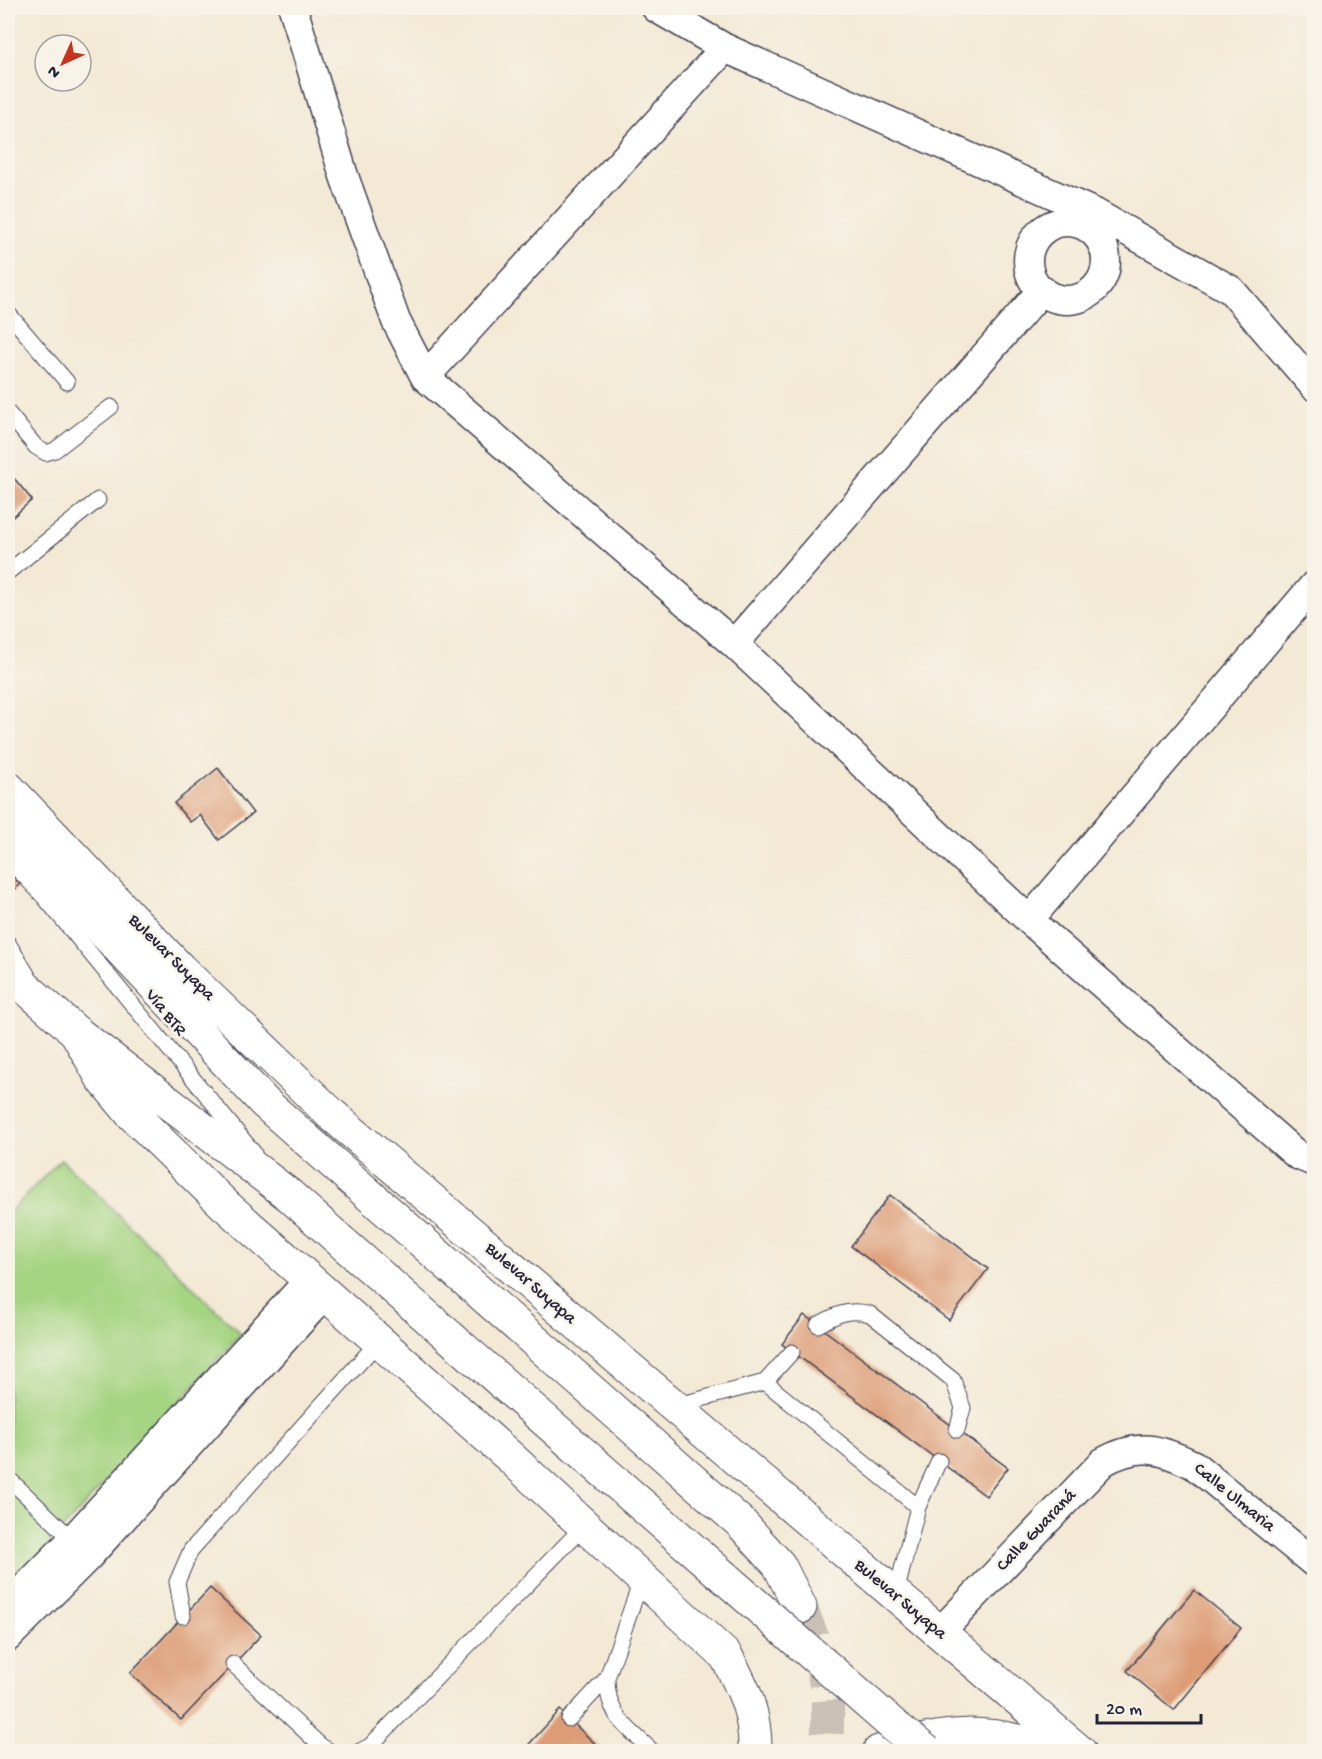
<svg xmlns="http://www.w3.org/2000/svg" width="1322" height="1759" viewBox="0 0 1322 1759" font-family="'Gochi Hand',sans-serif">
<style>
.green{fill:#a5d482;stroke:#647b5e;stroke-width:1.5}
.building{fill:#dd9c76}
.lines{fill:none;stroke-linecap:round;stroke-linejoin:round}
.primary-tunnel{stroke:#c9c1b5;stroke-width:33;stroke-dasharray:33 16;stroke-linecap:butt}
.lane-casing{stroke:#414052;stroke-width:17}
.street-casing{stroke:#414052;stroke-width:31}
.primary-casing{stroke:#414052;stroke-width:35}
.lane{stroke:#fff;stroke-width:15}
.street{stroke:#fff;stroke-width:28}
.primary{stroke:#fff;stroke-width:33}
.primary-bridge-casing{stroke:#414052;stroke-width:35;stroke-linecap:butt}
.primary-bridge{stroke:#fff;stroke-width:33}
.labels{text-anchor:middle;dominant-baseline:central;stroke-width:5;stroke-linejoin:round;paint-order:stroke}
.street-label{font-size:18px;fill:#22223b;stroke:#f7f3e8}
</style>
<rect width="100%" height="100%" fill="#f7f3e8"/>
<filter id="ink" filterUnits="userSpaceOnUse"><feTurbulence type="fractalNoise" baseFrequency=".0167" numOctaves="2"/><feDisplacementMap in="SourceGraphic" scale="12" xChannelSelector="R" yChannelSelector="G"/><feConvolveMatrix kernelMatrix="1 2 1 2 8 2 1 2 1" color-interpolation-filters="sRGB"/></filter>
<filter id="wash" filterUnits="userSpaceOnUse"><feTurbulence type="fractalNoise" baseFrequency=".008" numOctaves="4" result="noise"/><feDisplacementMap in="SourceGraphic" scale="24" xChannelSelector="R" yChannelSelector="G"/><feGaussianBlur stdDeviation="1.35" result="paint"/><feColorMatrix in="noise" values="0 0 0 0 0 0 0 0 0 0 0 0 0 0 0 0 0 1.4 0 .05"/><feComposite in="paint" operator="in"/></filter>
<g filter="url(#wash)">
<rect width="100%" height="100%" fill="#f3e9d4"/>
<path class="green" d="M 61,1159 L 241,1334 L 8,1589 L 8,1214 Z"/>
<g id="blocks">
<path class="building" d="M 8,471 L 32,500 L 8,521 Z
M 218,768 L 253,813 L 219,840 L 200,815 L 190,822 L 174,803 Z
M 8,871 L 20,884 L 8,896 Z
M 890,1195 L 988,1269 L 949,1320 L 851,1246 Z
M 804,1315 L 1008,1468 L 986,1496 L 782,1344 Z
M 210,1588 L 261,1635 L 181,1720 L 130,1673 Z
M 1194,1590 L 1241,1628 L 1174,1710 L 1127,1671 Z
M 560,1710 L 569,1719 L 604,1752 L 522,1752 Z"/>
</g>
</g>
<g filter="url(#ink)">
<use href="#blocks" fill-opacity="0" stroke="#414052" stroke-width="1.5"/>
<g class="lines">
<path class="primary-tunnel" d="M 800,1607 C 825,1664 831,1689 826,1752"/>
<g class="lane-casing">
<path id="lane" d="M 8,313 L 67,382
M 8,413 L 36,447 L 46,453 L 55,450 L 111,407
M 8,572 L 98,500
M 8,859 L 45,898 L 254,1153
M 8,943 L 28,976
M 818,1325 C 835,1315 849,1308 870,1314 L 953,1380 L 963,1408 L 957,1430
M 765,1382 L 792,1352
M 675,1406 L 765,1382 L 918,1507 L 895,1597
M 8,1478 L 77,1544
M 918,1507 L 939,1461
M 642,1578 L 607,1678 C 607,1717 627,1726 653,1752
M 183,1616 L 177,1582 L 191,1550 L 379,1341
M 233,1664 L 321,1746 L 331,1752
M 569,1719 L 607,1678
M 358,1752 L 370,1746 L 584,1526"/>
</g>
<g class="street-casing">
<path id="street" d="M 293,8 L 344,176 L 396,321 L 425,377 L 734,644 L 1029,920 L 1297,1155 L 1314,1162
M 656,8 L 725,48 L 1095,213 L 1231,290 L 1314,386
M1028 261a39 39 0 1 1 78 0a39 39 0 1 1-78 0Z
M 425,377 L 725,48
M 734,644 L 1042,290
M 1029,920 L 1314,585
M 8,1605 L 72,1540 L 310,1279
M 939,1633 L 1103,1462 C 1138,1442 1159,1448 1194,1465 L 1314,1563
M 8,1637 L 89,1556 L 326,1293"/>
</g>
<g class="primary-casing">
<path id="primary" d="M 8,788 L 180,969 L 331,1114 L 1080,1752
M 8,830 L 265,1103 L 741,1523 L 779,1565 L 800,1607
M 8,972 L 76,1032 L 289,1195 L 345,1245
M 76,1032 L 102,1078 L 131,1113 L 225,1205 L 510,1457 L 726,1656 C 744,1689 756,1714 755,1752
M 879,1752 C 945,1731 989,1728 1055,1752"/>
</g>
<use href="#lane" class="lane"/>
<use href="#street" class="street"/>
<use href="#primary" class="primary"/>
<g class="primary-bridge-casing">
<path id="primary-bridge" d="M 345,1245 L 893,1725 L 927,1752"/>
</g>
<use href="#primary-bridge" class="primary-bridge"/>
</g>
</g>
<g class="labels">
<g class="street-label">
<text transform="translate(171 958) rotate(45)">Bulevar Suyapa</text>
<text transform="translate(165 1013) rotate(51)">Vía BTR</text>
<text transform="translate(530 1284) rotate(41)">Bulevar Suyapa</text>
<text transform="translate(1234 1498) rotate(39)">Calle Ulmaria</text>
<text transform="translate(1037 1531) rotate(-46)">Calle Guaraná</text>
<text transform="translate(900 1600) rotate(40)">Bulevar Suyapa</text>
</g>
</g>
<rect width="1322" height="1759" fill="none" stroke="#f7f3e8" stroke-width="30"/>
<g transform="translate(63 63) rotate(225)"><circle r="28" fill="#f7f3e8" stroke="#a29fa3" stroke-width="1.5"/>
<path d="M0-4.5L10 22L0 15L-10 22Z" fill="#c8321e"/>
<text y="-9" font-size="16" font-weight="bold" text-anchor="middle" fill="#22223b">N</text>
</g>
<path d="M1097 1714v9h104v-9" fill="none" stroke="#22223b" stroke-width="3"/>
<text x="1106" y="1714" font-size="18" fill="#22223b" stroke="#f7f3e8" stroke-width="4.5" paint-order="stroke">20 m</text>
</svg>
